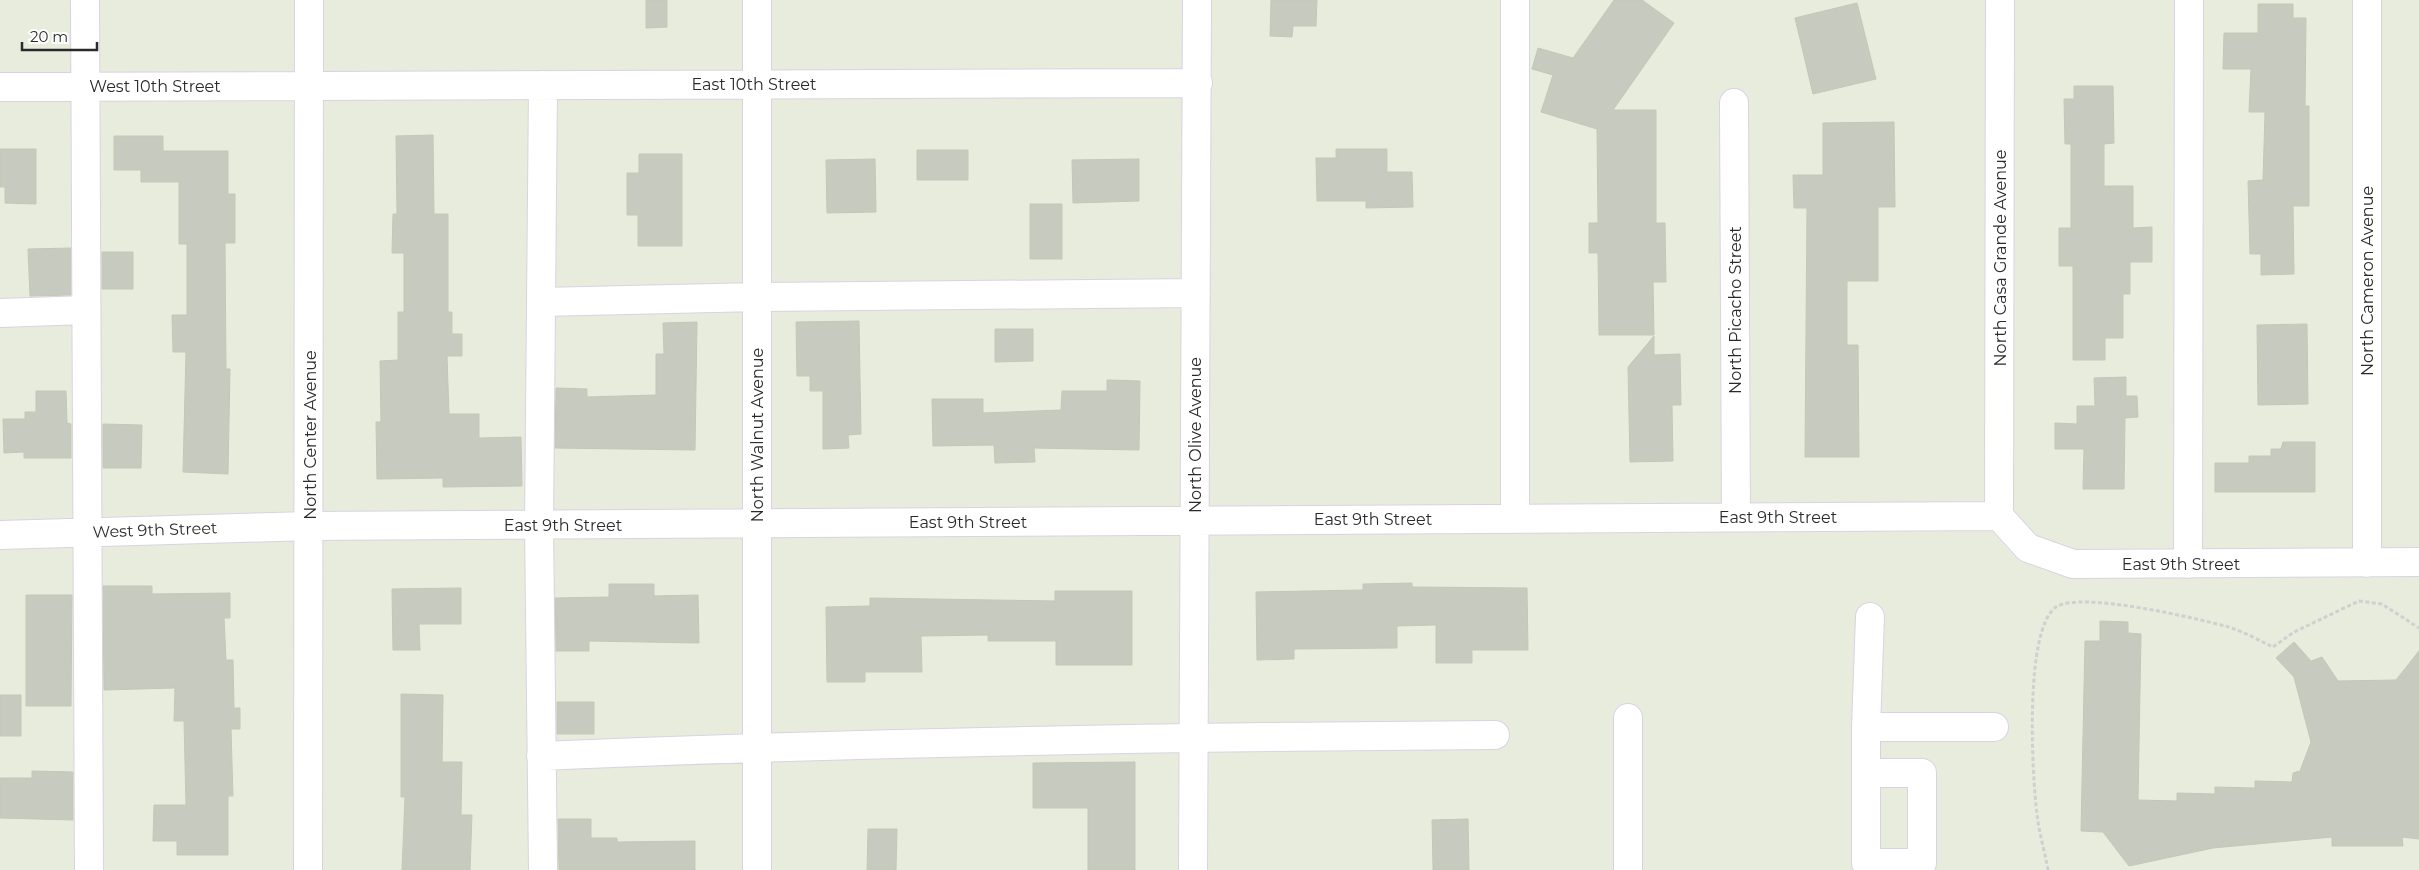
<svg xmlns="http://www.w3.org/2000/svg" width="2419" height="870" viewBox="0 0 2419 870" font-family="Montserrat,sans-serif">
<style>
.building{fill:#c7cbbf;stroke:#c2c8b6}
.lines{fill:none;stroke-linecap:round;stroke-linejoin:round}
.minor-casing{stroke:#dad2e3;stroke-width:30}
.path{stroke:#d0d0d0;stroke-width:3;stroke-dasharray:4 2.5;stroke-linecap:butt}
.minor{stroke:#fff;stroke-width:28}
.labels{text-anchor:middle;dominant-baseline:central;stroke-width:4;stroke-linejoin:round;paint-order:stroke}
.street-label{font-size:16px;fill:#2a2a2a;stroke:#fff}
</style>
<rect width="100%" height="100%" fill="#e8ecdc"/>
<path class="building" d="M 646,0 L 667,0 L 667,27 L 646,28 Z
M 1271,0 L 1317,0 L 1316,26 L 1293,26 L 1292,37 L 1270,36 Z
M 1614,0 L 1642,0 L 1674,23 L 1613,110 L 1656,110 L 1656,223 L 1665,223 L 1666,282 L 1653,282 L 1654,335 L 1599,335 L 1598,253 L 1589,253 L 1589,223 L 1598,223 L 1597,129 L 1541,112 L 1553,75 L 1532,69 L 1538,48 L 1573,58 Z
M 1857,3 L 1876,79 L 1813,94 L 1795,18 Z
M 2258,4 L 2293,4 L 2293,18 L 2306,18 L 2305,106 L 2309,106 L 2309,206 L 2293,206 L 2294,274 L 2261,275 L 2261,254 L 2250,254 L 2248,181 L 2263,180 L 2265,112 L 2249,112 L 2251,69 L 2223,69 L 2224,33 L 2258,33 Z
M 2074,86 L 2113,86 L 2114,143 L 2104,144 L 2104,186 L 2133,186 L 2133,228 L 2152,227 L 2152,262 L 2130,262 L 2130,294 L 2123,294 L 2123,338 L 2105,338 L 2105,360 L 2073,360 L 2073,266 L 2059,266 L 2059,228 L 2071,228 L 2071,144 L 2065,144 L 2064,99 L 2074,99 Z
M 1894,122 L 1895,207 L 1878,207 L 1878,281 L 1847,281 L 1847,345 L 1858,345 L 1859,457 L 1805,457 L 1807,208 L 1794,208 L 1793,175 L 1823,175 L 1823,123 Z
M 433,135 L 434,214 L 448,214 L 448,312 L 452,312 L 452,334 L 462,334 L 462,356 L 447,356 L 449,414 L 479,414 L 479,438 L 521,437 L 522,486 L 443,487 L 443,478 L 377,479 L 376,422 L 381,422 L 380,361 L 398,360 L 398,312 L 404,312 L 404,253 L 392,253 L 393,214 L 397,214 L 396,136 Z
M 114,136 L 163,136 L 163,151 L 228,151 L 228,194 L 235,194 L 235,243 L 225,243 L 226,369 L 230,369 L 228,474 L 183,472 L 186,352 L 173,352 L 172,315 L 187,315 L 187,244 L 179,244 L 179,182 L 141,182 L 141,170 L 114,170 Z
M 0,149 L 36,149 L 36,204 L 5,203 L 5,187 L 0,187 Z
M 1336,149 L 1387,149 L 1387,172 L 1412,172 L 1413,207 L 1366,208 L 1366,201 L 1317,201 L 1316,158 L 1336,158 Z
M 917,150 L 968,150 L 968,180 L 917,180 Z
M 639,154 L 682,154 L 682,246 L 638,246 L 638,215 L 627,215 L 627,173 L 639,173 Z
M 875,159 L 876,212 L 827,213 L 826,160 Z
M 1139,159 L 1139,201 L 1073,203 L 1072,160 Z
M 1030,204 L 1062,204 L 1062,259 L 1030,259 Z
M 71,248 L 71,295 L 30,296 L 28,249 Z
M 102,252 L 133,252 L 133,289 L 102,289 Z
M 859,321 L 861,434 L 848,435 L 849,448 L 823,449 L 823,391 L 810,391 L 810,376 L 797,376 L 796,322 Z
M 697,322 L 695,450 L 555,448 L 556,388 L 587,389 L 587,397 L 656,395 L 656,354 L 664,354 L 663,323 Z
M 2307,324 L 2308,404 L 2258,405 L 2257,325 Z
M 995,329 L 1033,329 L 1033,361 L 995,362 Z
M 1654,336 L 1654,355 L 1680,354 L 1681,405 L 1672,405 L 1673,461 L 1630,462 L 1628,367 Z
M 2126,377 L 2126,396 L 2137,396 L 2138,417 L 2125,418 L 2124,489 L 2083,489 L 2084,449 L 2055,449 L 2055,423 L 2077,424 L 2077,406 L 2095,406 L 2094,378 Z
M 1107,380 L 1140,381 L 1139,450 L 1034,448 L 1035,462 L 995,463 L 994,445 L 933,446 L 932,399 L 983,399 L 983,413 L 1061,410 L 1062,391 L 1107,391 Z
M 36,391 L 66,391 L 67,423 L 71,424 L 71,458 L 24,458 L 24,452 L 4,453 L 3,419 L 25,419 L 25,412 L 36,412 Z
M 103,424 L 142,425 L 141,468 L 103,468 Z
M 2283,442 L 2315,442 L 2315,492 L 2215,492 L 2215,463 L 2249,463 L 2249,456 L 2271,456 L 2271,449 L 2281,449 Z
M 1412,583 L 1412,587 L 1527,588 L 1528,650 L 1472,650 L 1472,663 L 1436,663 L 1436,625 L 1397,626 L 1397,648 L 1294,649 L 1294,659 L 1257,660 L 1256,592 L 1363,590 L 1363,584 Z
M 609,584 L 654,584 L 654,596 L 698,595 L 699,643 L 589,641 L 589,651 L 556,651 L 555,598 L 609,597 Z
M 103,586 L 152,586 L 152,594 L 230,593 L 230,618 L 224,618 L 226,660 L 233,660 L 234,708 L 240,708 L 240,729 L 231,729 L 233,796 L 228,796 L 228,855 L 177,855 L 177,841 L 153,841 L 154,805 L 186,805 L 184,721 L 174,721 L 175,688 L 104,690 Z
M 461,588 L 461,624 L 419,624 L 420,650 L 393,650 L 392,589 Z
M 1055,591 L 1132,591 L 1132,665 L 1056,665 L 1056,641 L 988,641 L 988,635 L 921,636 L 922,672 L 865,672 L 865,682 L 827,682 L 826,607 L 870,606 L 870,598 L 1055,601 Z
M 26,595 L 72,595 L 71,706 L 26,706 Z
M 2100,621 L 2128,622 L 2128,633 L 2141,634 L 2138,800 L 2177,801 L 2177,793 L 2215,794 L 2215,787 L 2255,788 L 2255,781 L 2292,782 L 2293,773 L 2300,771 L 2311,742 L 2294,677 L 2276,658 L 2294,642 L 2311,661 L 2322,657 L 2338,681 L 2396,680 L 2419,651 L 2419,839 L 2402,837 L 2403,846 L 2332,846 L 2332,837 L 2213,848 L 2129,866 L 2103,832 L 2081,831 L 2085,641 L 2100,641 Z
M 401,694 L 443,695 L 442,762 L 462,762 L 461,815 L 472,815 L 470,870 L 402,870 L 405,797 L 401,797 Z
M 0,695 L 21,695 L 21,736 L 0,736 Z
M 557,702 L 594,702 L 594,734 L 557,734 Z
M 1135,762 L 1135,870 L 1088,870 L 1088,808 L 1033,808 L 1033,763 Z
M 32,771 L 73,772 L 73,820 L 0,818 L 0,778 L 32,778 Z
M 558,819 L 591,819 L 591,838 L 617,838 L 617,842 L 695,841 L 695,870 L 559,870 Z
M 1468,819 L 1469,870 L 1433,870 L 1432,820 Z
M 868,829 L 897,829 L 896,870 L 867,870 Z"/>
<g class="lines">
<g class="minor-casing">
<path id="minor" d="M 85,0 L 89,870
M 757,0 L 757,870
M 1515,0 L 1515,518
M 2367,0 L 2367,563
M 0,87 L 1198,83
M 1734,103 L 1736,517
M 541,302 L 757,297 L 1196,293
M 0,313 L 86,310
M 1999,516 L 2000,0
M 0,535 L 310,526 L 1999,516 L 2028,548 L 2073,564 L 2419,562
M 2188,564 L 2189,0
M 1628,718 L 1628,870
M 1866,727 L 1870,617
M 541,756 C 859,742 1177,737 1495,735
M 1866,773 L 1922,773 L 1922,863 L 1866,863 L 1866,727 L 1994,727
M 308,870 L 309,0
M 543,870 L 539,525 L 543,85
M 1193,870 L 1197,0"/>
</g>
<path class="path" d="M 2048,870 C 2045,852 2039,833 2037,814 C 2032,776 2024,629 2056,607 C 2080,591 2195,618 2225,626 C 2241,630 2258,640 2273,647 L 2294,632 L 2359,601 L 2382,604 L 2419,628"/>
<use href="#minor" class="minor"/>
</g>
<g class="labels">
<g class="street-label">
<text x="754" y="84">East 10th Street</text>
<text x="155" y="86">West 10th Street</text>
<text transform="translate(2000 258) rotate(-90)">North Casa Grande Avenue</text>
<text transform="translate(2367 281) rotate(-90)">North Cameron Avenue</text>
<text transform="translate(1735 310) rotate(-90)">North Picacho Street</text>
<text transform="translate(310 435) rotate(-90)">North Center Avenue</text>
<text transform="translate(757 435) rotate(-90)">North Walnut Avenue</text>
<text transform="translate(1195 435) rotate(-90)">North Olive Avenue</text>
<text x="1778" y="517">East 9th Street</text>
<text x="1373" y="519">East 9th Street</text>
<text x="968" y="522">East 9th Street</text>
<text x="563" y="525">East 9th Street</text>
<text transform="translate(155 530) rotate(-2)">West 9th Street</text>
<text x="2181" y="564">East 9th Street</text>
</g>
</g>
<path d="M22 42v8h75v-8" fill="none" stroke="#2a2a2a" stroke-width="2.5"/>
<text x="30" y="42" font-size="15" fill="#2a2a2a" stroke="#ffffff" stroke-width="4" paint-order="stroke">20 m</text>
</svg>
